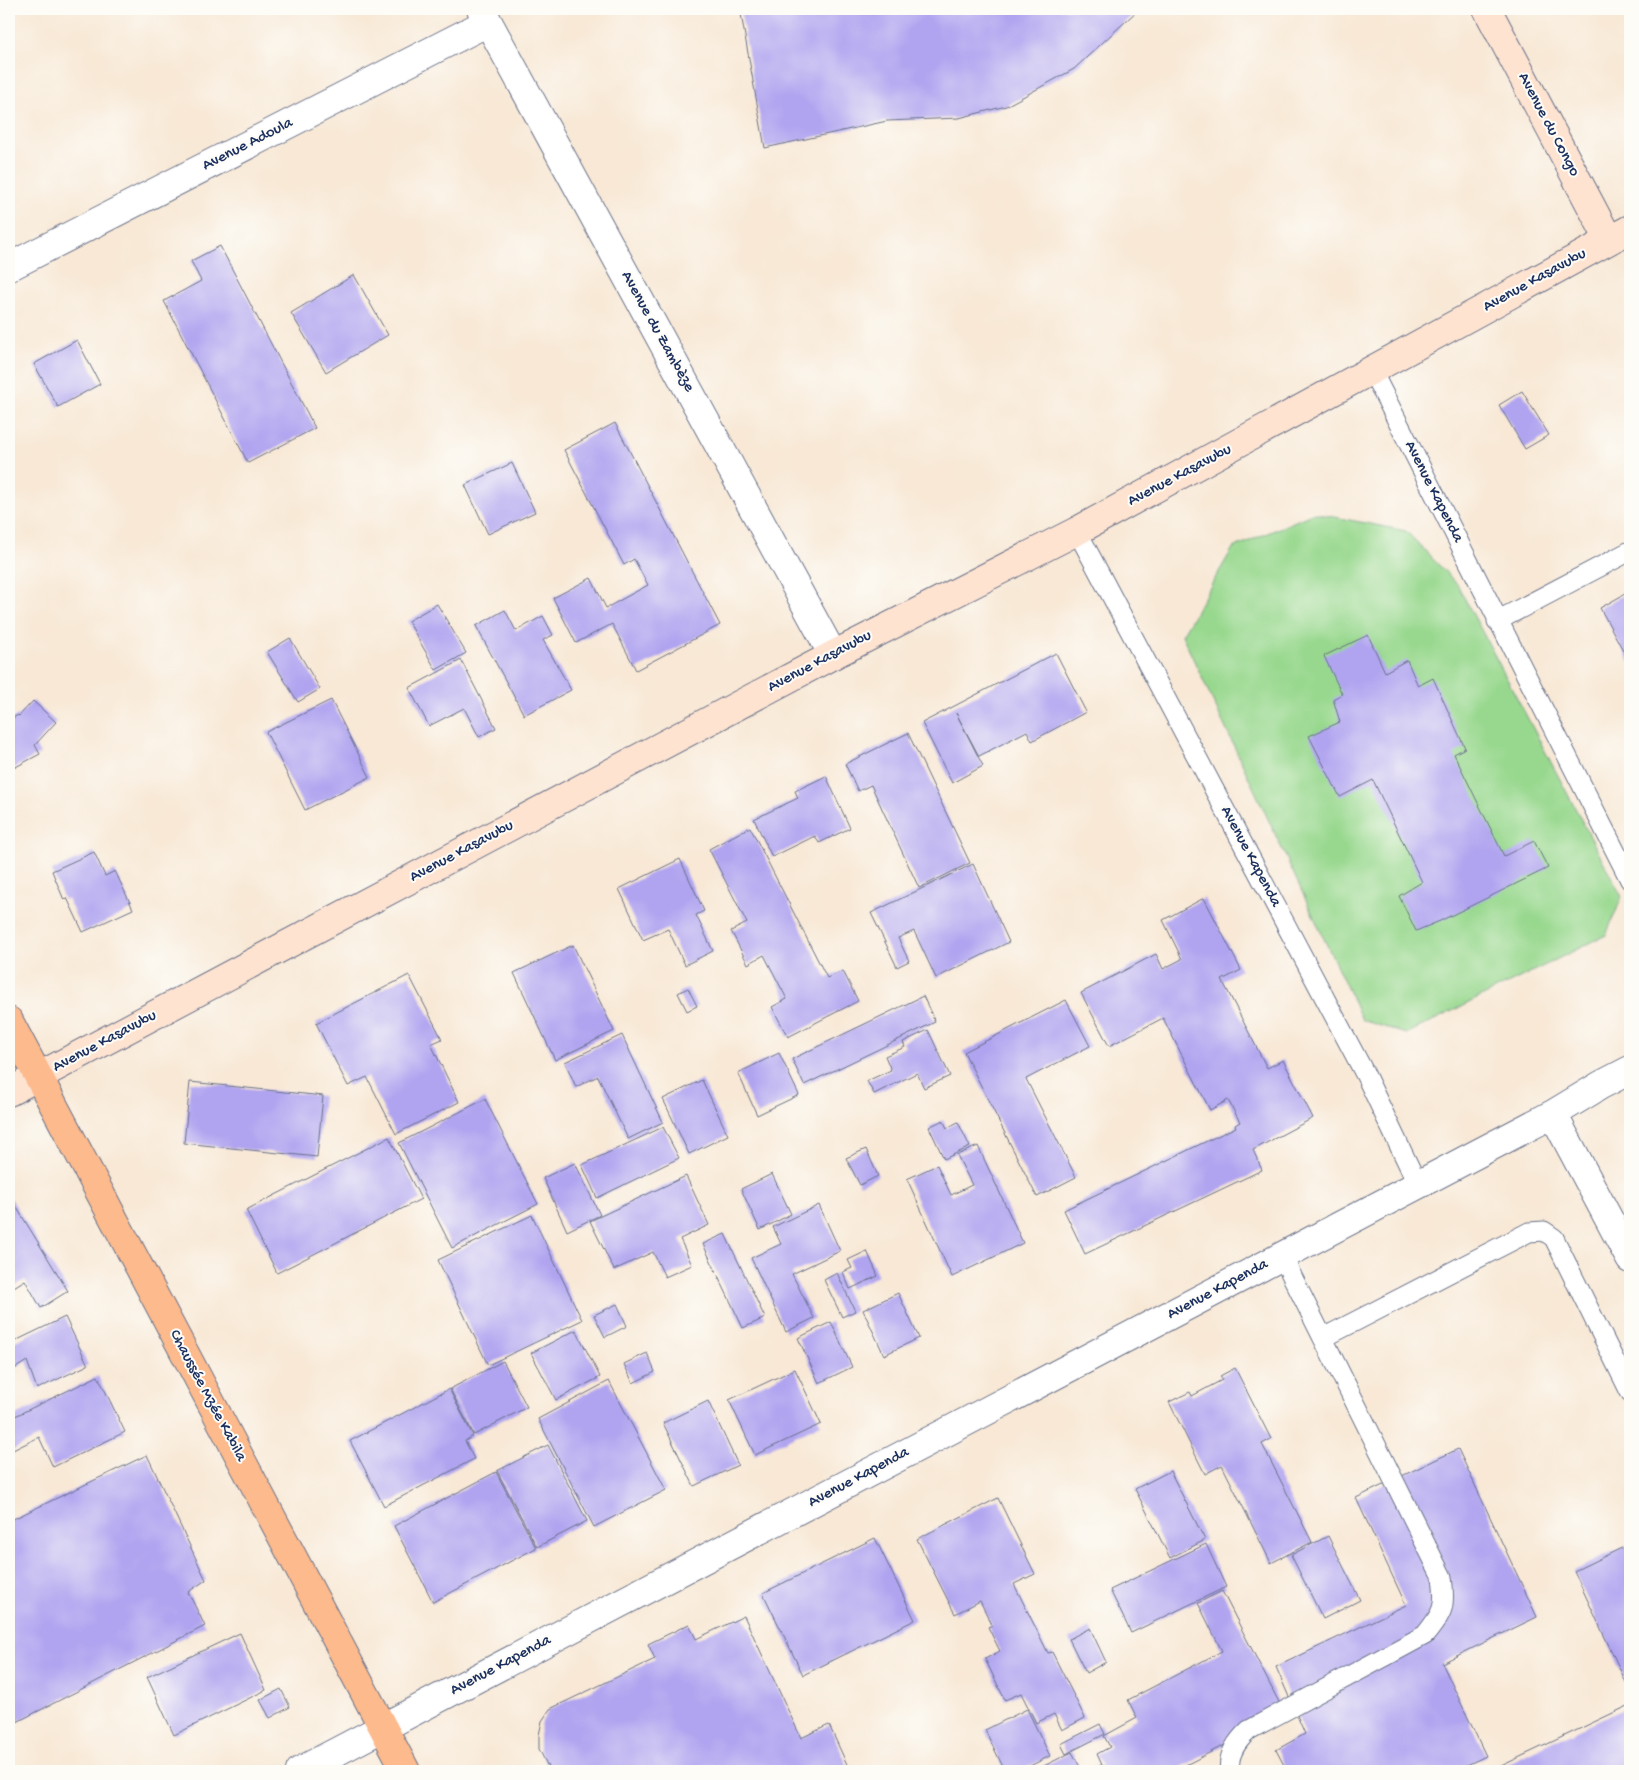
<svg xmlns="http://www.w3.org/2000/svg" width="1639" height="1780" viewBox="0 0 1639 1780" font-family="'Gochi Hand',sans-serif">
<style>
.green{fill:#98d88e;stroke:#5a8476}
.building{fill:#b0a4f0}
.lines{fill:none;stroke-linecap:round;stroke-linejoin:round}
.lane-casing{stroke:#687088;stroke-width:21}
.street-casing{stroke:#687088;stroke-width:30}
.secondary-casing{stroke:#687088;stroke-width:30}
.highway-casing{stroke:#687088;stroke-width:30}
.lane{stroke:#fff;stroke-width:19}
.street{stroke:#fff;stroke-width:28}
.secondary{stroke:#fee3d1;stroke-width:28}
.highway{stroke:#fcba8d;stroke-width:28}
.labels{text-anchor:middle;dominant-baseline:central;stroke-width:4;stroke-linejoin:round;paint-order:stroke}
.street-label{font-size:16px;fill:#1b2f5e;stroke:#fdfcf7}
</style>
<rect width="100%" height="100%" fill="#fdfcf7"/>
<filter id="ink" filterUnits="userSpaceOnUse"><feTurbulence type="fractalNoise" baseFrequency=".02" numOctaves="2"/><feDisplacementMap in="SourceGraphic" scale="10" xChannelSelector="R" yChannelSelector="G"/><feConvolveMatrix kernelMatrix="1 2 1 2 8 2 1 2 1" color-interpolation-filters="sRGB"/></filter>
<filter id="wash" filterUnits="userSpaceOnUse"><feTurbulence type="fractalNoise" baseFrequency=".0096" numOctaves="4" result="noise"/><feDisplacementMap in="SourceGraphic" scale="20" xChannelSelector="R" yChannelSelector="G"/><feGaussianBlur stdDeviation="1.12" result="paint"/><feColorMatrix in="noise" values="0 0 0 0 0 0 0 0 0 0 0 0 0 0 0 0 0 1.4 0 .05"/><feComposite in="paint" operator="in"/></filter>
<g filter="url(#wash)">
<rect width="100%" height="100%" fill="#f8e8d5"/>
<path class="green" d="M 1314,513 L 1406,531 L 1457,584 L 1622,897 L 1606,935 L 1406,1034 L 1362,1020 L 1182,635 L 1233,548 Z"/>
<g id="blocks">
<path class="building" d="M 771,9 L 1139,9 L 1074,69 L 1006,106 L 959,118 L 887,121 L 765,148 L 741,14 Z
M 220,246 L 315,428 L 248,463 L 164,301 L 201,281 L 191,261 Z
M 354,275 L 388,335 L 326,372 L 291,313 Z
M 77,340 L 100,384 L 58,407 L 34,364 Z
M 1522,391 L 1549,435 L 1525,449 L 1499,405 Z
M 615,423 L 720,625 L 636,670 L 612,624 L 576,643 L 553,598 L 591,578 L 606,608 L 648,585 L 634,559 L 624,565 L 564,450 Z
M 512,463 L 535,512 L 488,534 L 465,485 Z
M 1630,591 L 1630,663 L 1600,608 Z
M 437,604 L 466,653 L 436,670 L 408,621 Z
M 505,610 L 516,631 L 543,616 L 553,635 L 543,640 L 571,690 L 524,715 L 476,626 Z
M 1368,635 L 1385,672 L 1407,660 L 1418,686 L 1433,678 L 1465,748 L 1454,754 L 1504,856 L 1534,841 L 1548,868 L 1440,921 L 1416,931 L 1399,896 L 1422,882 L 1373,780 L 1340,797 L 1309,736 L 1340,722 L 1333,699 L 1342,694 L 1324,656 Z
M 290,638 L 320,689 L 298,702 L 267,652 Z
M 1056,653 L 1086,712 L 1032,741 L 1027,731 L 979,756 L 956,713 L 983,766 L 952,783 L 922,723 Z
M 461,660 L 496,728 L 479,737 L 464,708 L 429,726 L 409,688 Z
M 331,700 L 370,777 L 305,810 L 266,732 Z
M 33,701 L 56,722 L 35,745 L 40,754 L 10,770 L 9,768 L 9,720 L 18,715 L 19,716 Z
M 908,733 L 970,863 L 919,888 L 871,785 L 858,791 L 845,764 Z
M 826,776 L 850,828 L 819,843 L 815,836 L 772,857 L 754,819 L 798,798 L 795,791 Z
M 750,827 L 827,978 L 843,971 L 858,1001 L 788,1037 L 772,1007 L 787,999 L 764,955 L 748,964 L 731,931 L 747,923 L 709,849 Z
M 94,852 L 105,876 L 115,871 L 133,909 L 83,932 L 67,898 L 64,900 L 52,871 Z
M 680,859 L 704,911 L 696,915 L 713,951 L 685,965 L 668,929 L 643,940 L 619,889 Z
M 973,864 L 1009,942 L 936,978 L 914,931 L 898,938 L 909,961 L 897,967 L 871,913 Z
M 1204,898 L 1241,970 L 1222,980 L 1267,1068 L 1283,1060 L 1313,1118 L 1253,1150 L 1262,1170 L 1085,1254 L 1064,1210 L 1236,1127 L 1235,1125 L 1240,1122 L 1228,1100 L 1210,1110 L 1163,1018 L 1109,1046 L 1081,993 L 1156,954 L 1163,969 L 1182,959 L 1163,920 Z
M 573,945 L 614,1031 L 555,1060 L 514,973 Z
M 409,975 L 442,1039 L 431,1044 L 459,1102 L 396,1134 L 367,1077 L 348,1086 L 316,1023 Z
M 688,988 L 697,1006 L 687,1011 L 678,993 Z
M 923,996 L 935,1022 L 804,1085 L 792,1059 Z
M 1066,1000 L 1090,1046 L 1026,1079 L 1076,1177 L 1037,1197 L 964,1052 Z
M 928,1030 L 950,1076 L 924,1088 L 917,1073 L 874,1094 L 867,1081 L 891,1070 L 885,1056 L 905,1047 L 903,1042 Z
M 622,1035 L 663,1122 L 628,1139 L 598,1076 L 576,1087 L 565,1062 Z
M 779,1053 L 799,1095 L 757,1115 L 738,1073 Z
M 702,1080 L 728,1135 L 689,1154 L 663,1099 Z
M 190,1082 L 323,1096 L 317,1157 L 184,1143 Z
M 485,1099 L 538,1204 L 452,1248 L 399,1143 Z
M 943,1120 L 947,1128 L 958,1122 L 970,1147 L 944,1159 L 929,1127 Z
M 663,1127 L 679,1158 L 597,1198 L 582,1165 Z
M 389,1137 L 421,1199 L 277,1273 L 246,1210 Z
M 978,1146 L 1023,1243 L 952,1277 L 907,1179 L 937,1165 L 951,1195 L 972,1185 L 957,1155 Z
M 866,1149 L 878,1176 L 860,1185 L 846,1158 Z
M 575,1163 L 600,1215 L 567,1231 L 543,1178 Z
M 772,1174 L 791,1214 L 760,1230 L 741,1189 Z
M 686,1176 L 709,1225 L 680,1239 L 692,1265 L 665,1277 L 653,1252 L 614,1270 L 590,1221 Z
M 9,1195 L 68,1291 L 41,1308 L 25,1280 L 9,1290 Z
M 819,1205 L 840,1251 L 792,1274 L 814,1318 L 786,1332 L 751,1258 L 781,1244 L 773,1227 Z
M 532,1215 L 582,1320 L 488,1365 L 438,1260 Z
M 725,1234 L 765,1318 L 743,1328 L 703,1244 Z
M 867,1251 L 878,1276 L 850,1289 L 843,1272 L 852,1268 L 848,1260 Z
M 837,1273 L 855,1311 L 842,1317 L 824,1280 Z
M 898,1293 L 919,1338 L 884,1355 L 863,1310 Z
M 617,1304 L 627,1326 L 605,1337 L 594,1315 Z
M 65,1317 L 88,1365 L 37,1389 L 27,1361 L 9,1372 L 9,1344 Z
M 831,1322 L 852,1367 L 819,1383 L 798,1338 Z
M 576,1330 L 600,1377 L 556,1400 L 531,1353 Z
M 647,1353 L 655,1372 L 633,1383 L 624,1364 Z
M 503,1361 L 527,1407 L 474,1435 L 450,1389 Z
M 1235,1368 L 1271,1439 L 1262,1444 L 1312,1542 L 1271,1563 L 1222,1465 L 1205,1474 L 1169,1402 L 1190,1392 L 1192,1396 L 1222,1380 L 1220,1376 Z
M 795,1369 L 821,1424 L 755,1455 L 729,1400 Z
M 98,1376 L 125,1432 L 53,1467 L 39,1437 L 9,1452 L 9,1419 Z
M 609,1381 L 666,1490 L 594,1527 L 538,1419 Z
M 449,1389 L 473,1436 L 465,1441 L 474,1459 L 384,1506 L 350,1441 Z
M 708,1401 L 738,1465 L 694,1486 L 663,1423 Z
M 548,1445 L 587,1521 L 537,1547 L 497,1471 Z
M 1458,1449 L 1537,1617 L 1442,1663 L 1486,1756 L 1454,1771 L 1287,1771 L 1276,1750 L 1305,1734 L 1276,1667 L 1406,1605 L 1356,1498 Z
M 147,1455 L 206,1580 L 188,1592 L 205,1626 L 9,1726 L 9,1521 Z
M 1170,1471 L 1205,1540 L 1170,1558 L 1135,1489 Z
M 496,1472 L 536,1548 L 433,1602 L 394,1526 Z
M 998,1498 L 1035,1574 L 1014,1584 L 1048,1653 L 1052,1652 L 1085,1718 L 1062,1730 L 1054,1714 L 1036,1723 L 1021,1693 L 1005,1700 L 985,1659 L 1000,1651 L 988,1627 L 992,1625 L 980,1601 L 955,1614 L 917,1539 Z
M 1328,1536 L 1360,1600 L 1323,1619 L 1291,1555 Z
M 875,1538 L 915,1620 L 803,1675 L 763,1593 Z
M 1206,1544 L 1226,1587 L 1131,1633 L 1110,1590 Z
M 1630,1544 L 1630,1691 L 1574,1571 Z
M 1222,1591 L 1285,1714 L 1174,1771 L 1096,1771 L 1094,1768 L 1102,1765 L 1097,1754 L 1110,1747 L 1104,1736 L 1137,1718 L 1128,1700 L 1222,1651 L 1198,1603 Z
M 744,1616 L 801,1738 L 829,1725 L 850,1771 L 550,1771 L 539,1749 L 539,1735 L 542,1721 L 550,1709 L 655,1659 L 648,1644 L 689,1624 L 696,1639 Z
M 1090,1628 L 1106,1662 L 1086,1673 L 1069,1639 Z
M 240,1633 L 266,1690 L 174,1735 L 147,1677 Z
M 281,1689 L 290,1707 L 270,1718 L 260,1700 Z
M 1630,1705 L 1630,1771 L 1501,1771 L 1499,1767 Z
M 1027,1709 L 1050,1756 L 1020,1771 L 1005,1771 L 985,1730 Z
M 1100,1724 L 1105,1734 L 1066,1754 L 1061,1744 Z
M 1072,1752 L 1082,1771 L 1034,1771 Z"/>
</g>
</g>
<g filter="url(#ink)">
<use href="#blocks" fill-opacity="0" stroke="#687088" stroke-width="1"/>
<g class="lines">
<g class="lane-casing">
<path id="lane" d="M 1372,371 L 1630,880
M 1077,531 L 1365,1074 L 1418,1185
M 1497,621 L 1630,551
M 1323,1338 L 1529,1232 L 1544,1231 L 1554,1238 L 1630,1392
M 1230,1771 C 1227,1754 1237,1741 1249,1730 L 1425,1635 C 1444,1612 1446,1606 1442,1577 L 1282,1256"/>
</g>
<g class="street-casing">
<path id="street" d="M 481,9 L 833,655
M 9,267 L 488,22
M 1553,1114 L 1630,1259
M 300,1771 L 1553,1114 L 1601,1085 L 1630,1070"/>
</g>
<g class="secondary-casing">
<path id="secondary" d="M 1487,9 L 1609,240
M 9,1092 L 833,655 L 1077,531 L 1630,229"/>
</g>
<g class="highway-casing">
<path id="highway" d="M 9,1021 L 406,1771"/>
</g>
<use href="#lane" class="lane"/>
<use href="#street" class="street"/>
<use href="#secondary" class="secondary"/>
<use href="#highway" class="highway"/>
</g>
</g>
<g class="labels">
<g class="street-label">
<text transform="translate(1548 125) rotate(62)">Avenue du Congo</text>
<text transform="translate(248 145) rotate(-27)">Avenue Adoula</text>
<text transform="translate(1535 281) rotate(-29)">Avenue Kasavubu</text>
<text transform="translate(657 332) rotate(61)">Avenue du Zambèze</text>
<text transform="translate(1180 476) rotate(-28)">Avenue Kasavubu</text>
<text transform="translate(1433 492) rotate(63)">Avenue Kapenda</text>
<text transform="translate(820 662) rotate(-28)">Avenue Kasavubu</text>
<text transform="translate(462 852) rotate(-28)">Avenue Kasavubu</text>
<text transform="translate(1250 857) rotate(62)">Avenue Kapenda</text>
<text transform="translate(105 1042) rotate(-28)">Avenue Kasavubu</text>
<text transform="translate(1218 1290) rotate(-28)">Avenue Kapenda</text>
<text transform="translate(207 1396) rotate(62)">Chaussée Mzée Kabila</text>
<text transform="translate(859 1478) rotate(-28)">Avenue Kapenda</text>
<text transform="translate(501 1666) rotate(-28)">Avenue Kapenda</text>
</g>
</g>
<rect width="1639" height="1780" fill="none" stroke="#fdfcf7" stroke-width="30"/>
</svg>
